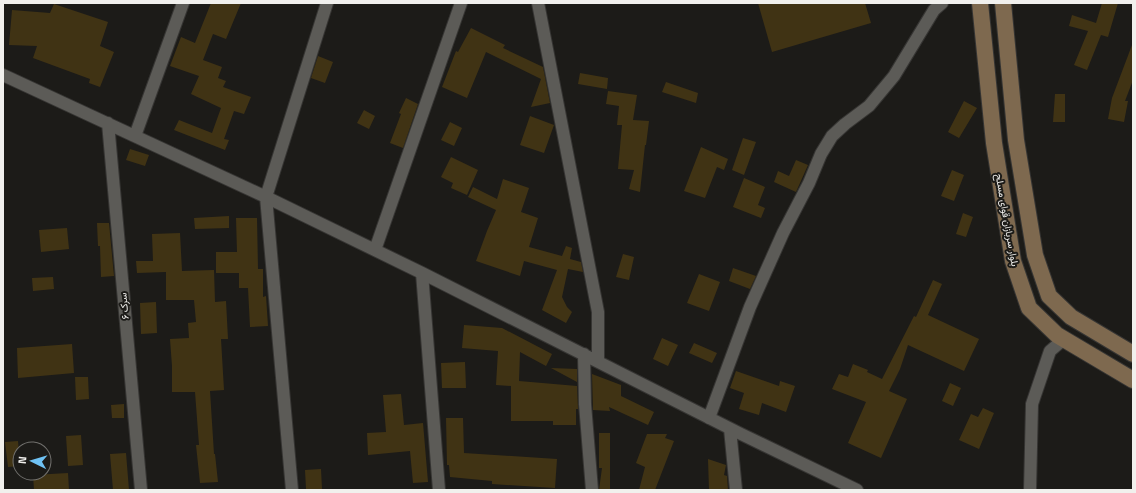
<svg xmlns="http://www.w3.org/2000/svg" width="1136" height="493" viewBox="0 0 1136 493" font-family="'Titillium Web',Vazirmatn,sans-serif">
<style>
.building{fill:#403314}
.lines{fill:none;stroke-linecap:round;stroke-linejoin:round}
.street-casing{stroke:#363533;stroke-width:14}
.secondary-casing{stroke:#363533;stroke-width:18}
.street{stroke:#5c5b57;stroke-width:12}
.secondary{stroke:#7e694f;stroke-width:16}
.labels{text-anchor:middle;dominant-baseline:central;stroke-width:4;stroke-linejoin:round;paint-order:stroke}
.street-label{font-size:10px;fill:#f1f0ed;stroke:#1c1b18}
</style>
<rect width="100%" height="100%" fill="#1c1b18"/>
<path class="building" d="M 211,3 L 241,3 L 226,39 L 213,34 L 203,60 L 222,67 L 218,78 L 226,81 L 223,87 L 251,97 L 244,114 L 234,111 L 224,139 L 229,140 L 225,150 L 174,130 L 179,120 L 212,133 L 221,108 L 191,94 L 199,76 L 170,66 L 181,37 L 195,43 Z
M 758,3 L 865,3 L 871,23 L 772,52 Z
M 1102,3 L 1118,3 L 1108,37 L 1101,35 L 1087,70 L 1074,65 L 1088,31 L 1069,26 L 1072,15 L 1096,23 Z
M 54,4 L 108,22 L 100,46 L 114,52 L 100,87 L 89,83 L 90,79 L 33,58 L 37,46 L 9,45 L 12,10 L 50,13 Z
M 471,28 L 505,45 L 503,48 L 543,67 L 550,103 L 531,107 L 541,79 L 486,52 L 467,98 L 442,87 L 456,51 L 458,52 Z
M 1132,45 L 1133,46 L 1133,80 L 1125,101 L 1128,101 L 1124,122 L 1108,119 L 1112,98 Z
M 318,56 L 333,62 L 325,83 L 311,78 Z
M 580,73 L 608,78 L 607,89 L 578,84 Z
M 666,82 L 698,93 L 696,103 L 662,92 Z
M 608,91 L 637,95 L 633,120 L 649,121 L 646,145 L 645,145 L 640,192 L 629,189 L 634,170 L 618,169 L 622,125 L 617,125 L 619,106 L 606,104 Z
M 1055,94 L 1065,94 L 1065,122 L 1053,122 Z
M 406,98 L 418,104 L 403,148 L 390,143 L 401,114 L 399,113 Z
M 964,101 L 977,108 L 959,138 L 948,132 Z
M 364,110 L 375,116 L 369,129 L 357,123 Z
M 530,116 L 554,125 L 544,153 L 520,145 Z
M 450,122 L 462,128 L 454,146 L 441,140 Z
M 743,138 L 756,142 L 744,175 L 732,170 Z
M 701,147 L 728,159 L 724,170 L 717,167 L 705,198 L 684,191 Z
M 130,149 L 149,155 L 145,166 L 126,160 Z
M 451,157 L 478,170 L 467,195 L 451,188 L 453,183 L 441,177 Z
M 796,160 L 808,165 L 796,192 L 774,182 L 778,171 L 789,176 Z
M 952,170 L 964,175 L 954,201 L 941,196 Z
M 744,178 L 765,187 L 758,205 L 765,208 L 761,218 L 733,207 Z
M 503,179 L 529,188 L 521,212 L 538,218 L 529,247 L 562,256 L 566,246 L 572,248 L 570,259 L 581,262 L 583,272 L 568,269 L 562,297 L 567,307 L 572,312 L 566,323 L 542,310 L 557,270 L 524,261 L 520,276 L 476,261 L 487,231 L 496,210 L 468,197 L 473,187 L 497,199 Z
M 963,213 L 973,217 L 966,237 L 956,234 Z
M 229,216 L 229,228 L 195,229 L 194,218 Z
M 236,218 L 257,218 L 258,269 L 263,269 L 263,297 L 266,296 L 268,326 L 250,327 L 248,288 L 239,288 L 239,273 L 216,273 L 216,252 L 237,252 Z
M 97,223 L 109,223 L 114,276 L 101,277 L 100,246 L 98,246 Z
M 67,228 L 69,249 L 41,252 L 39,230 Z
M 180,233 L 182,271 L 214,270 L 215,302 L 226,301 L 228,339 L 221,339 L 224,390 L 210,391 L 214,454 L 215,454 L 218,482 L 200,483 L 196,445 L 199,445 L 195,392 L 172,392 L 172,366 L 170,339 L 189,338 L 188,323 L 196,322 L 194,300 L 166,300 L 166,272 L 137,273 L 136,261 L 153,261 L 152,234 Z
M 623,254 L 634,257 L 629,280 L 616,277 Z
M 733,268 L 756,276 L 750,289 L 729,281 Z
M 699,274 L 720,282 L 709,311 L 687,303 Z
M 53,277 L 54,289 L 33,291 L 32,278 Z
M 933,280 L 942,284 L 928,315 L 979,339 L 964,371 L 908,345 L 900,369 L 889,391 L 907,399 L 881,458 L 848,443 L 866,402 L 832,389 L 839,374 L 848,377 L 853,364 L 868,370 L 867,372 L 882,379 L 914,316 L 916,317 Z
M 156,302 L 157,333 L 141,334 L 140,303 Z
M 464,325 L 502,328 L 552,354 L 546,366 L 520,352 L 519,381 L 577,386 L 578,409 L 576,409 L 576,425 L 553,425 L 553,421 L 511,421 L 511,386 L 496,385 L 498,351 L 462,348 Z
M 662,338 L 678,345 L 668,366 L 653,359 Z
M 694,343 L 717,353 L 712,363 L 689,353 Z
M 72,344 L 74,373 L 18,378 L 17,348 Z
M 465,362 L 466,388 L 442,388 L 441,363 Z
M 551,368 L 577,369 L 577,382 Z
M 736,371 L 779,386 L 780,381 L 795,386 L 786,412 L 762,403 L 759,415 L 739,409 L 744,393 L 730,388 Z
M 592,374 L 621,385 L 621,396 L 654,412 L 648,425 L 609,407 L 610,411 L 593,410 Z
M 75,377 L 88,377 L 89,399 L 76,400 Z
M 950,383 L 961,388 L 953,406 L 942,401 Z
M 401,394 L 404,425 L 423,423 L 428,482 L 413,483 L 410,451 L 368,455 L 367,433 L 386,432 L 383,395 Z
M 124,404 L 124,418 L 112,418 L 111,405 Z
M 983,408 L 994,413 L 979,449 L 959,440 L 971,414 L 978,417 Z
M 446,418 L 463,418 L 464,453 L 557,459 L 555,488 L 492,484 L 492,481 L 450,477 L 449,465 L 447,465 Z
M 599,433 L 610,433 L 610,490 L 599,490 L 602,468 L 599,468 Z
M 647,434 L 667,434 L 665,438 L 674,441 L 655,490 L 639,490 L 645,467 L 636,463 Z
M 81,435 L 83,465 L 68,466 L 66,436 Z
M 18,441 L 20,466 L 8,467 L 5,442 Z
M 126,453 L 129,490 L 113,490 L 110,454 Z
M 708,459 L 726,465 L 724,475 L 727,476 L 728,490 L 709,490 Z
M 321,469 L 322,489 L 306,489 L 305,470 Z
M 68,473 L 69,490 L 34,490 L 33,475 Z"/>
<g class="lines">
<g class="street-casing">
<path id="street" d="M 538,3 L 598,312 L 598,361
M 3,75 L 266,197 L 422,273 L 741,434 L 857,490
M 108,123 L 141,490
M 135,136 L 183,3
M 375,250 L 461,3
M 422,273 L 439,490
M 584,354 L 585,404 L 592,490
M 709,418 L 750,307 L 783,233 L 809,183 L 821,154 L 832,136 L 845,124 L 869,106 L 894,76 L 934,10 L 942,3
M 730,429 L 736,490
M 292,490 L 266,197 L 327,3
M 1030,490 L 1032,404 L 1050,351 L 1064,339"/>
</g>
<g class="secondary-casing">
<path id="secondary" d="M 980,3 L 994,143 L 1013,261 L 1029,308 L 1057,335 L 1133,380
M 1003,3 L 1016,140 L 1035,255 L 1049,296 L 1071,317 L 1133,354"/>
</g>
<use href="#street" class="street"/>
<use href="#secondary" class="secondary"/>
</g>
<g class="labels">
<g class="street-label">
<text transform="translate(1007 220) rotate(80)">بلوار سربازان قوای مسلح</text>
<text transform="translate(124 306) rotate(-95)">سرک ۶</text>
</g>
</g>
<rect width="1136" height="493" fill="none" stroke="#f1f0ed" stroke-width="8"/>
<g transform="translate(32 461) rotate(275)"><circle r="19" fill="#1c1b18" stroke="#71706d"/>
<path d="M0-3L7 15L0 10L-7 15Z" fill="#6fc2f4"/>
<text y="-6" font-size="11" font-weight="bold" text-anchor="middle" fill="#f1f0ed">N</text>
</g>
</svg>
